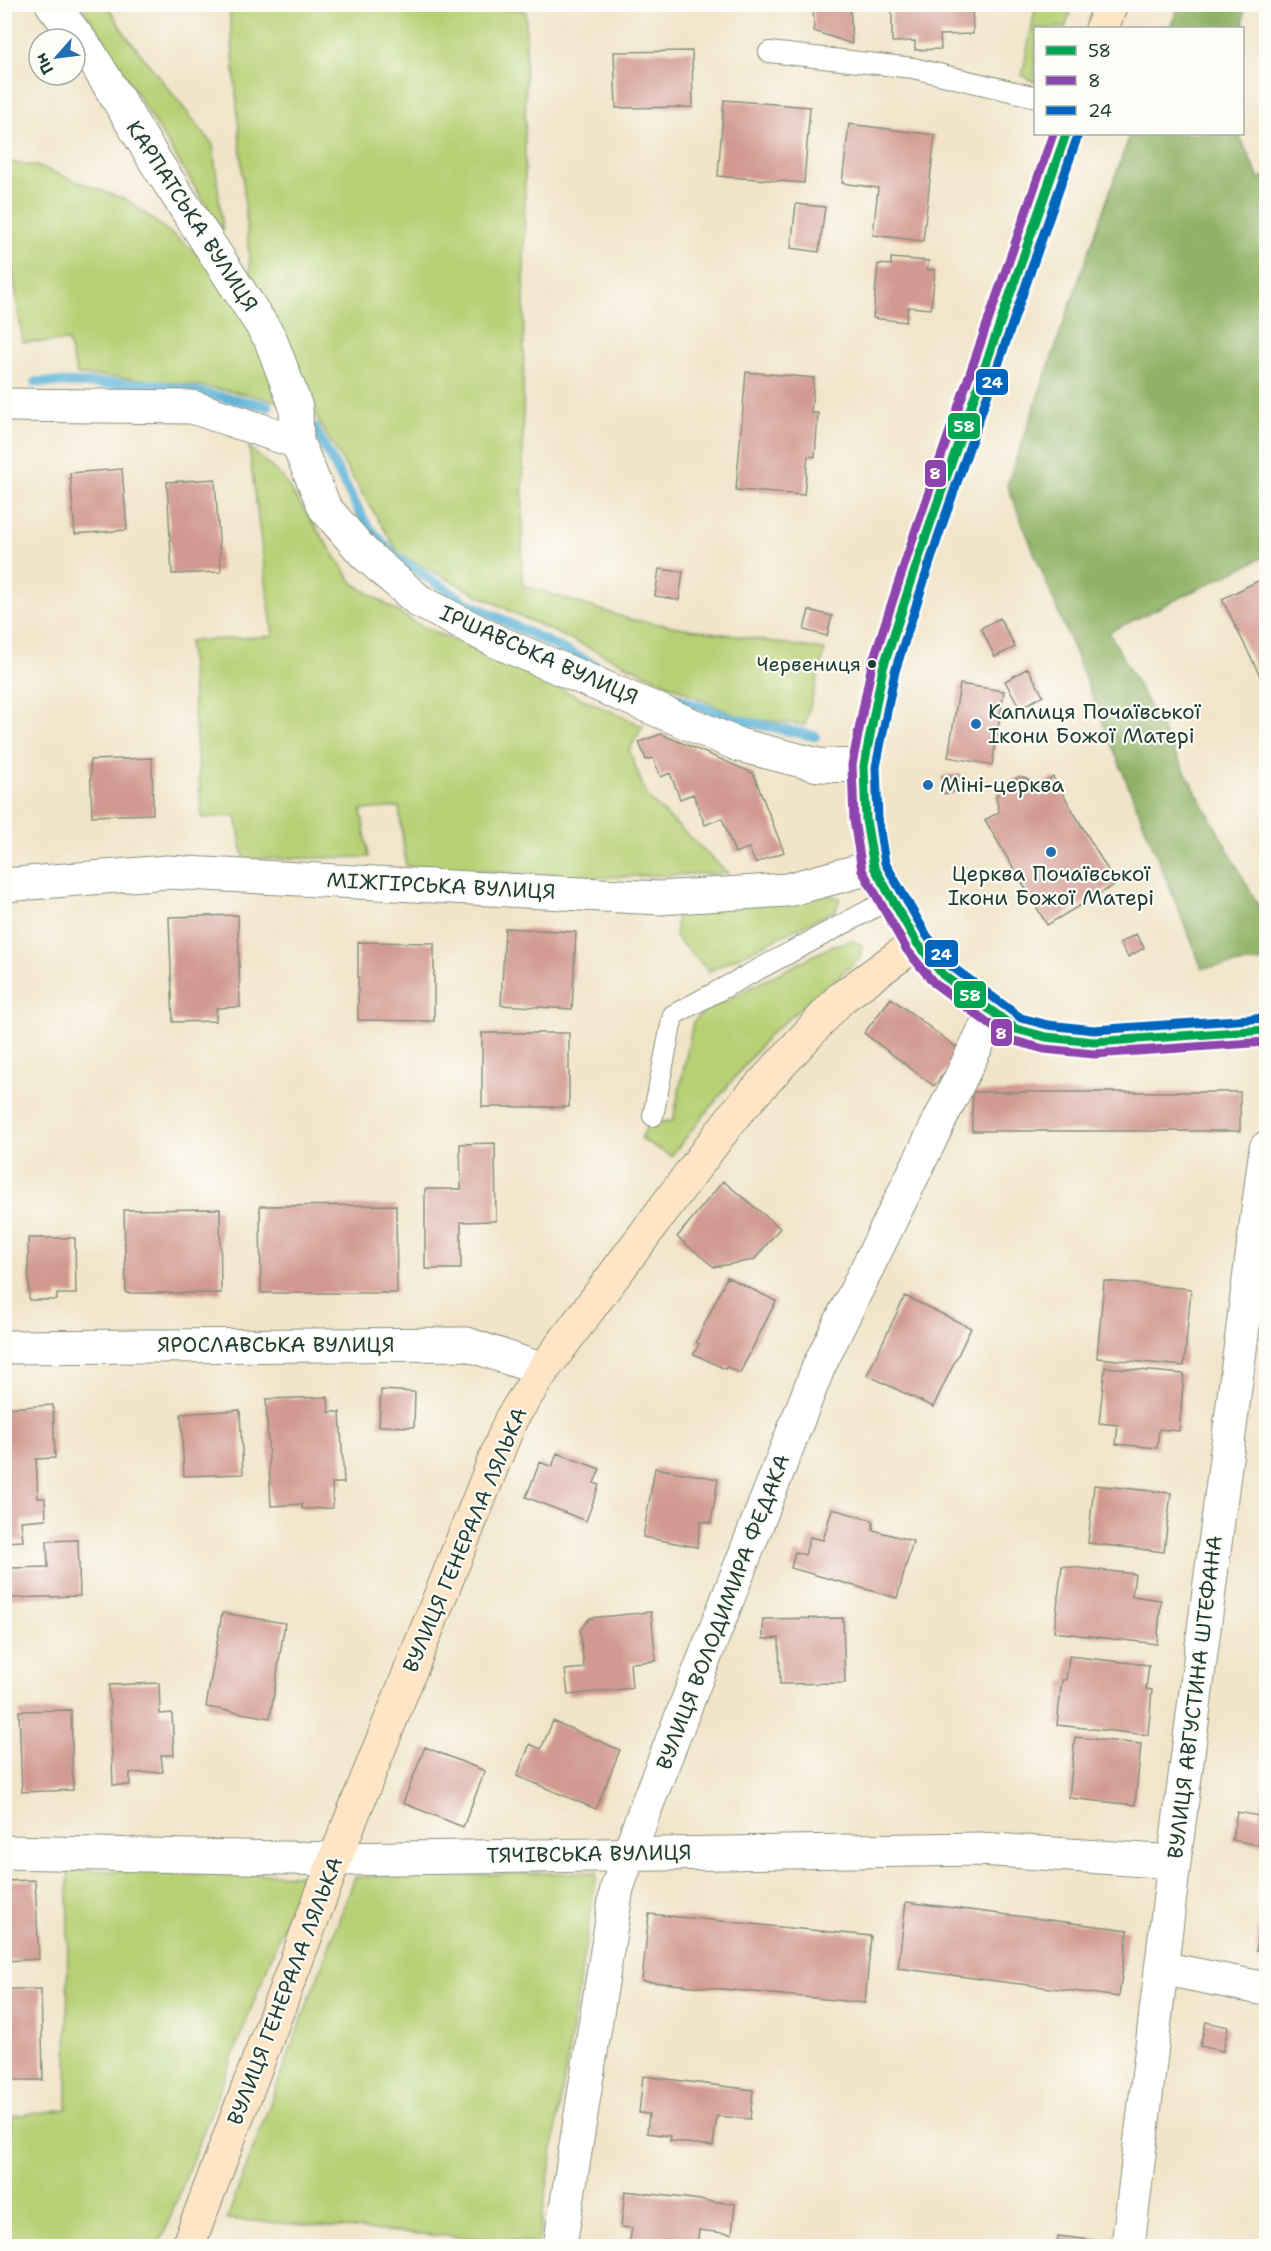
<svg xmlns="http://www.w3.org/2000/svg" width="1271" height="2251" viewBox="0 0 1271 2251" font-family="'Shantell Sans',sans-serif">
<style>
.green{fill:#b7d075;stroke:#6b8654;stroke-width:1.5}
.forest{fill:#91b266;stroke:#58784d;stroke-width:1.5}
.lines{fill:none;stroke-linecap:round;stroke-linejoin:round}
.stream{stroke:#5ab2d7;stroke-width:10}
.building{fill:#d1998f}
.lane-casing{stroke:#88907e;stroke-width:22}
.street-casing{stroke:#88907e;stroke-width:35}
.secondary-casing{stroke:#88907e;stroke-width:35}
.lane{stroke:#fff;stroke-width:20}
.street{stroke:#fff;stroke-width:33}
.secondary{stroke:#fde5c5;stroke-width:33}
.bus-1-casing{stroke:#fdfcf7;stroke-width:14}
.bus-2-casing{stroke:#fdfcf7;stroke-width:14}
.bus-3-casing{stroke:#fdfcf7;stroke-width:14}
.bus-1{stroke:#00a651;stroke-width:9}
.bus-2{stroke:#8e44ad;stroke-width:9}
.bus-3{stroke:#0065bd;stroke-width:9}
.bus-dot{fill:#1f3d34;stroke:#fdfcf7;stroke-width:2}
.poi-dot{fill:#1f6fb2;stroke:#fdfcf7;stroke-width:2}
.labels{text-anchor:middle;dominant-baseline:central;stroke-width:4.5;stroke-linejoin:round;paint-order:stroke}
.bus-label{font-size:20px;fill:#1f3d34;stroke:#fdfcf7;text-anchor:end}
.street-label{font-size:21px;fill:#1f3d34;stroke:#fdfcf7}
.poi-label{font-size:21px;fill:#1f3d34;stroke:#fdfcf7;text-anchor:start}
.line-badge{stroke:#fdfcf7;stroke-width:2}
.badge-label{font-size:16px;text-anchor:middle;font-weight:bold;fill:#fff}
</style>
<rect width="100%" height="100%" fill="#fdfcf7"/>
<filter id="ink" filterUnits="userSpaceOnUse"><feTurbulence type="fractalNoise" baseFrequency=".0167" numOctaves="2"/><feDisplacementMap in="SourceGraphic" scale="12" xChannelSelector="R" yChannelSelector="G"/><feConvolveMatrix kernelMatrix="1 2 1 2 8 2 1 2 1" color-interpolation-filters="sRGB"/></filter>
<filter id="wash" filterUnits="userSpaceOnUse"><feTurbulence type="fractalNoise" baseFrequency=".008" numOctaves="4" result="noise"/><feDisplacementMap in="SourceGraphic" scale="24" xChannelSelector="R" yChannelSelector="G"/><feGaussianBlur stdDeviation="1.35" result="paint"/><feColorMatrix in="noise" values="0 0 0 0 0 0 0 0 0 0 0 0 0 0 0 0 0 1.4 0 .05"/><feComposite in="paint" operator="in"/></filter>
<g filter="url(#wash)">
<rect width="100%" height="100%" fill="#f1e4c8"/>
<path class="green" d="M 472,4 L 473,7 L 526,11 L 522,585 L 633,620 L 825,650 L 805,725 L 742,718 L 522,617 L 400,555 L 319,423 L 305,383 L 251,280 L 229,5 Z
M 81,5 L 107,5 L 125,34 L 213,145 L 223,232 Z
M 1036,5 L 1073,5 L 1065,28 L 1036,28 L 1035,82 L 1022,76 Z
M 4,162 L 36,166 L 127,200 L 206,260 L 260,339 L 280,402 C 213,385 146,378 77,375 L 68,341 L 23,342 L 5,219 Z
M 249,447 L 282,477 L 353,583 L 415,623 L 643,726 L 629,750 L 647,797 L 728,873 L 585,878 L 406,866 L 399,807 L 361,810 L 369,857 L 244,859 L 236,816 L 202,818 L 189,641 L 273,636 Z
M 820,893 L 840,898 L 836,910 L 709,971 L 675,937 L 678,906 Z
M 853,941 L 862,945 L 860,958 L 770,1034 L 671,1156 L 641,1139 L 649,1123 L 673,1121 L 693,1022 L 705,1011 L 834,945 Z
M 68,1870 L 303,1875 L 159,2246 L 5,2246 L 5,2158 L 12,2116 L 67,2109 Z
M 597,1872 L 538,2243 L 227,2219 L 355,1877 Z"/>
<path class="forest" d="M 1179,5 L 1244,5 L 1243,46 L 1242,28 L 1170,28 Z
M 1130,134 L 1239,134 L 1259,179 L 1266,175 L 1266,556 L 1109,632 L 1266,920 L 1266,961 L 1202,968 L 1007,485 Z"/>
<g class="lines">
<path class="stream" d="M 36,382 L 158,385 L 268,406
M 314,427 L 366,524 L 396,557 L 464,601 L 617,676 L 733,719 L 815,736"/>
</g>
<g id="blocks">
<path class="building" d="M 813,4 L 850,4 L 852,44 L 814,31 Z
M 892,4 L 972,4 L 973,34 L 940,35 L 941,49 L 915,50 L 915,41 L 892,42 Z
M 692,51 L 693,107 L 616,108 L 614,52 Z
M 724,100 L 810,107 L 804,183 L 718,176 Z
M 849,124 L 935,135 L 923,241 L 873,235 L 878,188 L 842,183 Z
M 796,204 L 825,207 L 819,252 L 791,248 Z
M 891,258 L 929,261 L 927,269 L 935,270 L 931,309 L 908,307 L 906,322 L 873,318 L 878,264 L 891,265 Z
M 746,372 L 814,378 L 811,413 L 818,413 L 815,457 L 808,456 L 804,495 L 736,490 Z
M 122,469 L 127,530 L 75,534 L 70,473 Z
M 215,479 L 221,572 L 172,574 L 167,482 Z
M 659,569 L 683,572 L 679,600 L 655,596 Z
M 1266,577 L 1266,688 L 1222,599 Z
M 809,610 L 832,616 L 827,636 L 804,630 Z
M 1000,618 L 1015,647 L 995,657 L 981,628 Z
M 1028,668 L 1043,696 L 1020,708 L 1005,681 Z
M 960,684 L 1004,691 L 992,765 L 948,757 Z
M 661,734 L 753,773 L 784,852 L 755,863 L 749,848 L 735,853 L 722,818 L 705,825 L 693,794 L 680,799 L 670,773 L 661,777 L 653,758 L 646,760 L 639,742 Z
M 152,758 L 153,814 L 92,816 L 90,760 Z
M 960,774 L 962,791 L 944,794 L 942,776 Z
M 1019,777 L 1027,779 L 1037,787 L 1053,777 L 1116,884 L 1047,925 L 985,820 L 999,812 L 996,797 L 1000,787 Z
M 238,915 L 240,1007 L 216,1008 L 216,1021 L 173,1022 L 169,917 Z
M 505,928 L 576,932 L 572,1009 L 501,1005 Z
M 1136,934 L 1144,948 L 1128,957 L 1120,943 Z
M 358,942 L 434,943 L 434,1021 L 358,1020 Z
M 891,998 L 961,1051 L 934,1086 L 864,1033 Z
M 482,1033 L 569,1033 L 569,1107 L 482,1107 Z
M 972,1092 L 1240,1092 L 1240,1131 L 972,1131 Z
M 495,1143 L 496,1221 L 461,1222 L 461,1269 L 425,1269 L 425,1189 L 461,1189 L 460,1144 Z
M 723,1181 L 780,1228 L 754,1260 L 714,1267 L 677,1237 Z
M 396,1205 L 397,1293 L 261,1293 L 260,1206 Z
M 220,1209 L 221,1293 L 126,1293 L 124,1210 Z
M 28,1238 L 75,1238 L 76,1294 L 57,1294 L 57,1300 L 29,1300 Z
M 727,1277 L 776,1301 L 740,1373 L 727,1367 L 725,1369 L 694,1354 L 699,1344 L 696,1342 Z
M 1104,1281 L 1191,1289 L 1184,1366 L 1097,1358 Z
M 905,1296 L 971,1328 L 933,1407 L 867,1375 Z
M 1105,1367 L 1184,1374 L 1179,1431 L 1159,1429 L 1157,1448 L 1116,1444 L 1118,1425 L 1099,1423 Z
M 381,1390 L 415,1392 L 414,1427 L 379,1426 Z
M 328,1397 L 329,1412 L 340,1412 L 344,1483 L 332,1483 L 333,1508 L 302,1509 L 302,1504 L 271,1506 L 266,1399 Z
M 53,1405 L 55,1458 L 36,1459 L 38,1498 L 45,1498 L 46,1519 L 21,1521 L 23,1541 L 4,1542 L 4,1408 Z
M 240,1410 L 243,1474 L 184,1476 L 181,1414 Z
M 557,1453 L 600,1469 L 594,1483 L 599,1485 L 586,1521 L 526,1497 L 540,1462 L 552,1467 Z
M 655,1468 L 718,1479 L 711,1523 L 701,1521 L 697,1547 L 643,1537 Z
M 1094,1485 L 1171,1493 L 1164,1552 L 1088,1543 Z
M 832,1509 L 873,1520 L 873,1530 L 913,1541 L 897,1598 L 791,1568 L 795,1552 L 805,1555 L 810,1537 L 823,1540 Z
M 78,1540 L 80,1596 L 11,1598 L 10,1568 L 48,1567 L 47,1541 Z
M 1062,1566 L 1135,1574 L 1132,1596 L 1161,1600 L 1157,1644 L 1054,1632 Z
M 1265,1611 L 1266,1611 L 1266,1647 L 1261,1647 Z
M 651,1612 L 656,1661 L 630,1663 L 632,1688 L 568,1695 L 565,1670 L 584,1668 L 580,1630 L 590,1618 Z
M 222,1613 L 285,1623 L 270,1718 L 206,1707 Z
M 843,1618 L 845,1683 L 780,1684 L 779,1638 L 763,1639 L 763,1619 Z
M 1069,1656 L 1149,1665 L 1146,1689 L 1152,1690 L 1148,1735 L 1057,1725 L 1062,1680 L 1066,1680 Z
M 159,1683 L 160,1714 L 172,1713 L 174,1755 L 161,1755 L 163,1772 L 130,1773 L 130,1785 L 113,1785 L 109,1685 Z
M 71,1710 L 73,1790 L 22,1792 L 19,1711 Z
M 553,1721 L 620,1750 L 596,1809 L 517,1776 L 530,1744 L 541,1749 Z
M 1075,1737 L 1141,1744 L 1135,1805 L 1069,1798 Z
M 425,1747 L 485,1771 L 463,1827 L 403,1803 Z
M 1263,1792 L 1266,1793 L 1266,1846 L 1232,1840 L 1237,1812 L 1259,1816 Z
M 35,1880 L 39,1959 L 6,1961 L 4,1881 Z
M 1265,1884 L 1266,1884 L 1266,1951 L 1256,1950 Z
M 906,1902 L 1128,1930 L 1119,1997 L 898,1968 Z
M 649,1914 L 871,1936 L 865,2003 L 642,1981 Z
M 8,1989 L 41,1989 L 43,2080 L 10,2080 Z
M 1206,2022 L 1228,2027 L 1223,2051 L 1200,2046 Z
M 643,2076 L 753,2090 L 750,2119 L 717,2116 L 713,2146 L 670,2141 L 670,2136 L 647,2133 L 649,2114 L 639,2113 Z
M 625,2191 L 735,2204 L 732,2234 L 699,2230 L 697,2246 L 629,2246 L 632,2228 L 621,2227 Z
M 1058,2236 L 1100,2241 L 1099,2246 L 1057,2246 Z"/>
</g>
</g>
<g filter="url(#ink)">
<use href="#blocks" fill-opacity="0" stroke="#88907e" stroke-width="1.5"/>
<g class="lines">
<g class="lane-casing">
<path id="lane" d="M 769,52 L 913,68 L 1036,97
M 653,1116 L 673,1015 L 890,899"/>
</g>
<g class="street-casing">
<path id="street" d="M 52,4 L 89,52 L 157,164 L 270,338 L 296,407 L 297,442
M 4,405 L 192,407 L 297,442 L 325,508 L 364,553 L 419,601 L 498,642 L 739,745 L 818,765 L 864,766
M 4,885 L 167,872 L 659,898 L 787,890 L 874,867
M 4,1347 L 467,1344 L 543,1370
M 4,1852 L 335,1859 L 979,1849 L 1174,1862
M 1161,1968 L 1266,1989
M 560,2246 L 617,1888 L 644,1812 L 819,1366 L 993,1012
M 1128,2246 L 1174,1862 L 1266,1148"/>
</g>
<g class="secondary-casing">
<path id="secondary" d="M 1102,28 L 1111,4
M 1066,134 L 927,533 L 883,668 L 864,766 L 866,820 L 874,867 L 917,943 L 943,975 L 1016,1029 L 1046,1037 L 1094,1042 L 1266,1030
M 188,2246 L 335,1859 L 511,1419 L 543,1370 L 735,1114 L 841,998 L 917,943"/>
</g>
<use href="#lane" class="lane"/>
<use href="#street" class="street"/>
<use href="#secondary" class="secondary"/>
<g class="bus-1-casing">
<path id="bus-1" d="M 1066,134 L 927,533 L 883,668 L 864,766 L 866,820 L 874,867 L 917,943 L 943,975 L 1016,1029 L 1046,1037 L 1094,1042 L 1266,1030"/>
</g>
<g class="bus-2-casing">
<path id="bus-2" d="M 1053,134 L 916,529 L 872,664 L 852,765 L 854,820 L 862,870 L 907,950 L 934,983 L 1011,1040 L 1044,1049 L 1094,1054 L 1266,1042"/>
</g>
<g class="bus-3-casing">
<path id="bus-3" d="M 1077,138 L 938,537 L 895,671 L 876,767 L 878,819 L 885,863 L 927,936 L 951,966 L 1021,1018 L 1048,1025 L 1094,1030 L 1265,1018"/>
</g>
<use href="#bus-1" class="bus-1"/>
<use href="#bus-2" class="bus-2"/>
<use href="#bus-3" class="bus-3"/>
</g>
</g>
<circle class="bus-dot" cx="872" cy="664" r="5"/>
<g class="poi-dot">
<circle cx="976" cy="724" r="6"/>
<circle cx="928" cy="785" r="6"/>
<circle cx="1051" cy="852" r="6"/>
</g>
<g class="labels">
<g class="bus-label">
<text x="861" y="664">Червениця</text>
</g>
<g class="street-label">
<text transform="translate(192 216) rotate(57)">КАРПАТСЬКА ВУЛИЦЯ</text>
<text transform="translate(539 655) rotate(24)">ІРШАВСЬКА ВУЛИЦЯ</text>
<text transform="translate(441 886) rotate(3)">МІЖГІРСЬКА ВУЛИЦЯ</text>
<text x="276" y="1345">ЯРОСЛАВСЬКА ВУЛИЦЯ</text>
<text transform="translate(465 1540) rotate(-67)">ВУЛИЦЯ ГЕНЕРАЛА ЛЯЛЬКА</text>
<text transform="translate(723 1612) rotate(-69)">ВУЛИЦЯ ВОЛОДИМИРА ФЕДАКА</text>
<text transform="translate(1195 1697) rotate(-83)">ВУЛИЦЯ АВГУСТИНА ШТЕФАНА</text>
<text transform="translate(589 1854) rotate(-1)">ТЯЧІВСЬКА ВУЛИЦЯ</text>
<text transform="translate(285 1991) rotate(-69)">ВУЛИЦЯ ГЕНЕРАЛА ЛЯЛЬКА</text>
</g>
<g class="poi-label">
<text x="988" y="712">Каплиця Почаївської<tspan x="988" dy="24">Ікони Божої Матері</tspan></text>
<text x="940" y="785">Міні-церква</text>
<text x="1051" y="874" text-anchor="middle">Церква Почаївської<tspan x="1051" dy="24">Ікони Божої Матері</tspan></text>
</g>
</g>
<g class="line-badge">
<rect x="975" y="368" width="34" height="28" rx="6" fill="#0065bd"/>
<rect x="947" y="412" width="34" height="28" rx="6" fill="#00a651"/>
<rect x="924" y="459" width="23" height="29" rx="6" fill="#8e44ad"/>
<rect x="924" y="939" width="35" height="29" rx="6" fill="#0065bd"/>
<rect x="953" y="980" width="34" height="29" rx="6" fill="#00a651"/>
<rect x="990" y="1018" width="23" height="29" rx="6" fill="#8e44ad"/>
</g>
<g class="badge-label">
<text x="992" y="388">24</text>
<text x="964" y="432">58</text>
<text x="935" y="479">8</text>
<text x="941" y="960">24</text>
<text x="970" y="1001">58</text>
<text x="1001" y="1039">8</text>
</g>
<rect width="1271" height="2251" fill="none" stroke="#fdfcf7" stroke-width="24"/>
<rect x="1034" y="27" width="210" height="108" fill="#fdfcf7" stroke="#a4b0a9" stroke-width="1.5"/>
<rect x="1046" y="46" width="30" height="9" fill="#00a651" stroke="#a4b0a9" stroke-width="1.5"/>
<text x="1088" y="57" font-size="18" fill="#1f3d34">58</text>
<rect x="1046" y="76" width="30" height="9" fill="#8e44ad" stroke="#a4b0a9" stroke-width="1.5"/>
<text x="1088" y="87" font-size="18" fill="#1f3d34">8</text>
<rect x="1046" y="106" width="30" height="9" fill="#0065bd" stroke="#a4b0a9" stroke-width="1.5"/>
<text x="1088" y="117" font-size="18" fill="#1f3d34">24</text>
<g transform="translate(57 57) rotate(242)"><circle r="28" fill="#fdfcf7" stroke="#a4b0a9" stroke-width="1.5"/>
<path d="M0-4.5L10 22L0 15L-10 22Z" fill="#1f6fb2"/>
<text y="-9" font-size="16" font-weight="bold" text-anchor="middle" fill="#1f3d34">Пн</text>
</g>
</svg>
